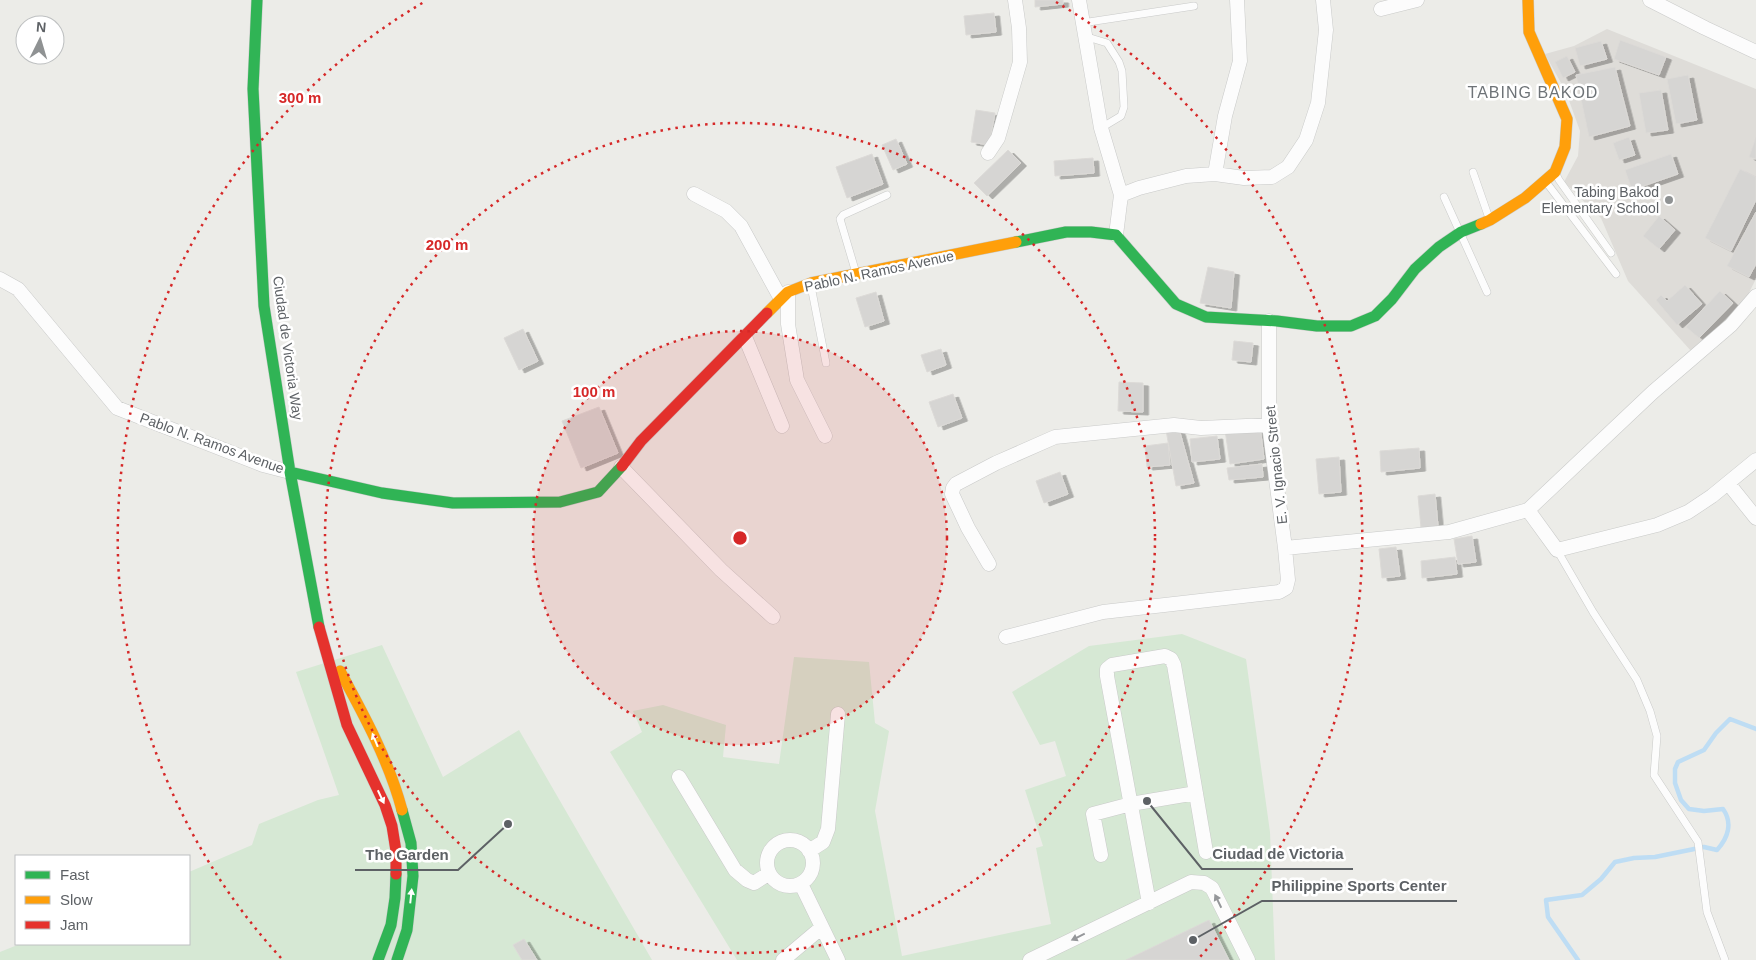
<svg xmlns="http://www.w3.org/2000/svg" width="1756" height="960" viewBox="0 0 1756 960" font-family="Arial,sans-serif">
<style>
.education{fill:#dedcd8}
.green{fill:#d6e8d4}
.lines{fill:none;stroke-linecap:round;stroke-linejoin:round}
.stream{stroke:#beddf4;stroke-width:4.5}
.building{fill:#d6d5d3;stroke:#dcdad7;filter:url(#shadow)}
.lane-casing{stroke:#c9cac9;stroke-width:8}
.street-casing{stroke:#c9cac9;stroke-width:15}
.fast-casing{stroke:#c9cac9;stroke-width:12}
.slow-casing{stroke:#c9cac9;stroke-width:12}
.jam-casing{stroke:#c9cac9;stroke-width:12}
.lane{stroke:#fcfcfc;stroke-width:7}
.street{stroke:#fcfcfc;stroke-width:14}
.fast{stroke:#30b455;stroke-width:11}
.slow{stroke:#ff9f0a;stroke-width:11}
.jam{stroke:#e5322d;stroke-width:11}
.oneway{fill:#fff}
.oneway2{fill:#95979a}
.ring{fill:none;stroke:#d62828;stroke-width:2.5;stroke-dasharray:2.5 5}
.poi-dot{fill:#8f9293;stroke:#fff;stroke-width:2}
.labels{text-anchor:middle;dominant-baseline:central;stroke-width:5;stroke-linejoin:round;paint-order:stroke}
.poi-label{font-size:14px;fill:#5d6165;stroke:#fff;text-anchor:end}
.street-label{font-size:14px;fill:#5d6165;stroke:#fff}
.quarter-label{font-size:16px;letter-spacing:1px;fill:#6e7377;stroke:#fff}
.centre{fill:#d62828;stroke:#fff;stroke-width:2.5}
.ring-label{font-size:15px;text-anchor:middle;font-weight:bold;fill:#d62828;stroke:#fff;stroke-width:5;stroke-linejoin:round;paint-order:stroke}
.leader{fill:none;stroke:#5d6165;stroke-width:2}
.callout-dot{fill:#5d6165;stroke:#fff;stroke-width:2}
.callout-label{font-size:15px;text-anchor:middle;font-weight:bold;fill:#5d6165;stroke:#fff;stroke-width:5;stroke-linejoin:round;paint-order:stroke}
</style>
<defs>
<filter id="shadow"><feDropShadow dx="5.5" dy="3" stdDeviation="0" flood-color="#0004"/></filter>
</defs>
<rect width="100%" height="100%" fill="#ecece8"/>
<path class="education" d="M 1607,29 L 1756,89 L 1756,279 L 1742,306 L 1692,352 L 1628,281 L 1601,218 L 1564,182 L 1578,156 L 1580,131 L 1566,92 L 1545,54 L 1574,46 Z"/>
<path class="green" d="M 1182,634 L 1246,659 L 1270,832 L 1275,960 L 737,960 L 610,752 L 642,732 L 633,711 L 663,705 L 726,725 L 723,757 L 779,764 L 794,657 L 869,662 L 875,723 L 889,731 L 875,811 L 902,956 L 1051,924 L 1036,848 L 1043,846 L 1025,790 L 1066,776 L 1055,741 L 1040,745 L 1012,692 L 1089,646 Z
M 382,645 L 443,777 L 519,730 L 652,960 L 0,960 L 0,952 L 20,944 L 189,944 L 189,872 L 252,845 L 259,824 L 318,800 L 339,795 L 296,672 Z"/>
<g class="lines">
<path class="stream" d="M 1578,960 L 1548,917 L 1546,900 L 1582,895 L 1601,879 L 1615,862 L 1634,858 L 1655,857 L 1704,847 L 1717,850 C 1728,838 1733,823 1723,809 L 1704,811 L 1689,809 L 1681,800 L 1675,783 L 1675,769 L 1678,762 L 1704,750 L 1716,733 L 1730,719 L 1756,729"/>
</g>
<path class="building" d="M 1035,0 L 1063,0 L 1063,4 L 1035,7 Z
M 994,13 L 996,32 L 966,35 L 964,16 Z
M 1620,40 L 1666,57 L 1659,75 L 1614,59 Z
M 1601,41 L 1607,59 L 1580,66 L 1575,48 Z
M 1567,56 L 1575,72 L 1563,78 L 1555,62 Z
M 1615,67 L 1630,126 L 1589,137 L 1576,75 Z
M 1688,75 L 1697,120 L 1676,124 L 1667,79 Z
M 1661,90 L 1668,130 L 1646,133 L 1639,93 Z
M 976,110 L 995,113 L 989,145 L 971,142 Z
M 1629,137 L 1635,155 L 1619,160 L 1613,143 Z
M 1756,137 L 1756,159 L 1749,157 Z
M 896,139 L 907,164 L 893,170 L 882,145 Z
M 1008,150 L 1021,163 L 987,196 L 974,183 Z
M 872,154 L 883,184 L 847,198 L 836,167 Z
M 1671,154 L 1678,174 L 1632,190 L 1625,170 Z
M 1093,158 L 1094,173 L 1055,176 L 1054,161 Z
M 1740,169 L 1756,177 L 1756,200 L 1731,251 L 1705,238 Z
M 1756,212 L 1756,264 L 1749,277 L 1727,266 Z
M 1659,216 L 1675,230 L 1659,249 L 1643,236 Z
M 1208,267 L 1234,272 L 1231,308 L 1200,303 Z
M 1685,285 L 1702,304 L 1677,325 L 1656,300 L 1661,295 L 1667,301 Z
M 1720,291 L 1733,303 L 1699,338 L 1686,327 Z
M 876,292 L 884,321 L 865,327 L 856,298 Z
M 523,329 L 538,361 L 519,370 L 504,338 Z
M 1234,341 L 1253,343 L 1251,362 L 1232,360 Z
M 941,349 L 946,365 L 927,372 L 921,355 Z
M 1119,382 L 1143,383 L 1143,412 L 1118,411 Z
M 953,394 L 962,418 L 938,427 L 929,402 Z
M 599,407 L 618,453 L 581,468 L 562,421 Z
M 1260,426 L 1264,459 L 1230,464 L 1225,430 Z
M 1179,429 L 1194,483 L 1176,486 L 1166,430 Z
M 1217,436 L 1220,459 L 1192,462 L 1190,439 Z
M 1168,443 L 1170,465 L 1147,467 L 1145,446 Z
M 1419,448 L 1420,468 L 1381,472 L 1380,451 Z
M 1339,457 L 1341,492 L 1319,494 L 1316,459 Z
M 1262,464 L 1263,477 L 1229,480 L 1227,468 Z
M 1060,472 L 1068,494 L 1044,503 L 1036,481 Z
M 1435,494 L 1438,526 L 1421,528 L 1418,496 Z
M 1472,536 L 1476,562 L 1458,564 L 1454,539 Z
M 1396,547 L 1400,576 L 1382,578 L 1379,549 Z
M 1455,557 L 1457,574 L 1422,578 L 1421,561 Z
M 1209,920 L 1229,960 L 1126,960 Z
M 524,939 L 537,960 L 522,960 L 513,945 Z"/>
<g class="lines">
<g class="lane-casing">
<path id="lane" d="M 1082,23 L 1194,6
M 1084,36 L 1107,43 L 1119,62 L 1122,71 L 1124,107 L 1121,116 L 1101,128
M 1473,172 L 1489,218
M 1556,174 L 1559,180 L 1611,253
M 1546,182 L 1616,274
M 1444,197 L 1487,292
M 856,273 L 840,219 L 843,215 L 887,195
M 811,286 L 826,363
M 1557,550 L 1593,612 L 1637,680 L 1650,711 L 1657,736 L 1654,775 L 1698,842 L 1707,912 L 1725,960"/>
</g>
<g class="street-casing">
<path id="street" d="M 1079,0 L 1101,128 L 1121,195 L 1116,235
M 1650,0 L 1705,28 L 1756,52
M 1381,9 L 1417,0
M 988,153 L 998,138 L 1020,62 L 1019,28 L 1015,0
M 1215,174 L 1225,116 L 1240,61 L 1237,0
M 694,194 L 726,211 L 741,226 L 781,299
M 1121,195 L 1139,188 L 1186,176 L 1215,174 L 1244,178 L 1272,177 L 1288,167 L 1306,140 L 1318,103 L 1326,30 L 1323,0
M 0,279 L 18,289 L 117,408 L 263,465 L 290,472
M 788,292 L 788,324 L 797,380 L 825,436
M 745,337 L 782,426
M 621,467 L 721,570 L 773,617
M 1728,483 L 1756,518
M 1528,510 L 1557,550 L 1657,525 L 1688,512 L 1712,496 L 1756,460
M 1285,548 L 1449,532 L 1528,510 L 1653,392 L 1731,325 L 1756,296
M 989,564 L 968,528 L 952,494 L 953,488 L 956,484 L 996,463 L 1055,437 L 1174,425 L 1201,428 L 1269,425
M 1006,637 L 1103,612 L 1279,592 L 1286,588 L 1288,580 L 1285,548 L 1269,425 L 1269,321
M 679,777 L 735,870 L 747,880 L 754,883 L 768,874
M767 863a23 23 0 1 1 46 0a23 23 0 1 1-46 0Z
M 809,851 L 823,842 L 828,829 L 838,714
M 1101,855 L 1093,814 L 1131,804 L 1196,793
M 801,884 L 838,960
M 1149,903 L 1107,676 L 1107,669 L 1112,665 L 1165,656 L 1171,659 L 1174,665 L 1206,852
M 783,960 L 821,928
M 1030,960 L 1191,882 L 1204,883 L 1212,888 L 1248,960"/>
</g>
<g class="fast-casing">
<path id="fast" d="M 257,0 L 253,89 L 264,306 L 290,472 L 319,627
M 1016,242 L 1066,232 L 1091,232 L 1116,235 L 1176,304 L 1206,317 L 1277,321 L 1317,326 L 1351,326 L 1375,316 L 1392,299 L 1415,269 L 1439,247 L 1461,232 L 1481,224
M 290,472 L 382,493 L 453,503 L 560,502 L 598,492 L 622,466
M 378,960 L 391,925 L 395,898 L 396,874
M 397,960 L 407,930 L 413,876 L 411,843 L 402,810"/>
</g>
<g class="slow-casing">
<path id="slow" d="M 1481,224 L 1490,220 L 1525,198 L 1555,172 L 1565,147 L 1567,119 L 1529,32 L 1528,0
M 767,313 L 788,292 L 811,283 L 1016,242
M 340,671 C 364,715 389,761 402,810"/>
</g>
<g class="jam-casing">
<path id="jam" d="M 622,466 L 641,441 L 767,313
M 319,627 L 347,725 L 385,805 L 392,826 L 396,851 L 396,874"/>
</g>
<use href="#lane" class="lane"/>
<use href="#street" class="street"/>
<use href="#fast" class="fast"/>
<use href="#slow" class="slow"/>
<use href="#jam" class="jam"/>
</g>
<defs><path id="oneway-solid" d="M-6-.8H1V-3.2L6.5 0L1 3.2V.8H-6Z" transform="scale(1.25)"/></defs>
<g class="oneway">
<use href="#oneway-solid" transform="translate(375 740) rotate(-112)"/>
<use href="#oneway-solid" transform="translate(381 797) rotate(65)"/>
<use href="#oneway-solid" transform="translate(411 896) rotate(-84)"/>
</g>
<g class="oneway2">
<use href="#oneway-solid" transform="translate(1218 901) rotate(-116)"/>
<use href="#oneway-solid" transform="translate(1078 937) rotate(154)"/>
</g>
<circle cx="740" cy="538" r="207" fill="#d62828" fill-opacity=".12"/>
<g class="ring">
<circle cx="740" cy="538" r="207"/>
<circle cx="740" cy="538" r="415"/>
<path d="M281 958A622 622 0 0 1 424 2M1056 2A622 622 0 0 1 1199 958"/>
</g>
<circle class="poi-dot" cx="1669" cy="200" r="5"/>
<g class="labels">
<g class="poi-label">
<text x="1659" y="192">Tabing Bakod<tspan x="1659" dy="16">Elementary School</tspan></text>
</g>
<g class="street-label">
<text transform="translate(879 271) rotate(-12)">Pablo N. Ramos Avenue</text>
<text transform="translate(288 348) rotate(82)">Ciudad de Victoria Way</text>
<text transform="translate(212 443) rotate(20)">Pablo N. Ramos Avenue</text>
<text transform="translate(1276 465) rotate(-96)">E. V. Ignacio Street</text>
</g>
<g class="quarter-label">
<text x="1533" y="92">TABING BAKOD</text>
</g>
</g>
<circle cx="740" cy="538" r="8" class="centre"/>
<g class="ring-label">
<text x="300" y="103">300 m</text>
<text x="447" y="250">200 m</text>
<text x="594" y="397">100 m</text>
</g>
<path class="leader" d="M1147 801L1202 869H1353M508 824L458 870H355M1193 940L1262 901H1457"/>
<g class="callout-dot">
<circle cx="1147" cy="801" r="5"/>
<circle cx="508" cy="824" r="5"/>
<circle cx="1193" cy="940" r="5"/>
</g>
<g class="callout-label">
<text x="1278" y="859">Ciudad de Victoria</text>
<text x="407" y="860">The Garden</text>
<text x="1359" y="891">Philippine Sports Center</text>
</g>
<rect x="15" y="855" width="175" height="90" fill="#ffffff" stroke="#bec0c1"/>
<rect x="25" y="871" width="25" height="8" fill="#30b455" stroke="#bec0c1"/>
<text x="60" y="880" font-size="15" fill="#5d6165">Fast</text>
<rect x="25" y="896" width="25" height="8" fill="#ff9f0a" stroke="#bec0c1"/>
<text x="60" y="905" font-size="15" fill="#5d6165">Slow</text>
<rect x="25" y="921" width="25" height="8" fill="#e5322d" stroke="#bec0c1"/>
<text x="60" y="930" font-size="15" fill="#5d6165">Jam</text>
<g transform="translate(40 40) rotate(5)"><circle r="24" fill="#ffffff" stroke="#bec0c1"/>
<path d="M0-4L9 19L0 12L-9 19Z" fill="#8f9293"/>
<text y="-8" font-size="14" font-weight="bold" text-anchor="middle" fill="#5d6165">N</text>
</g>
</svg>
